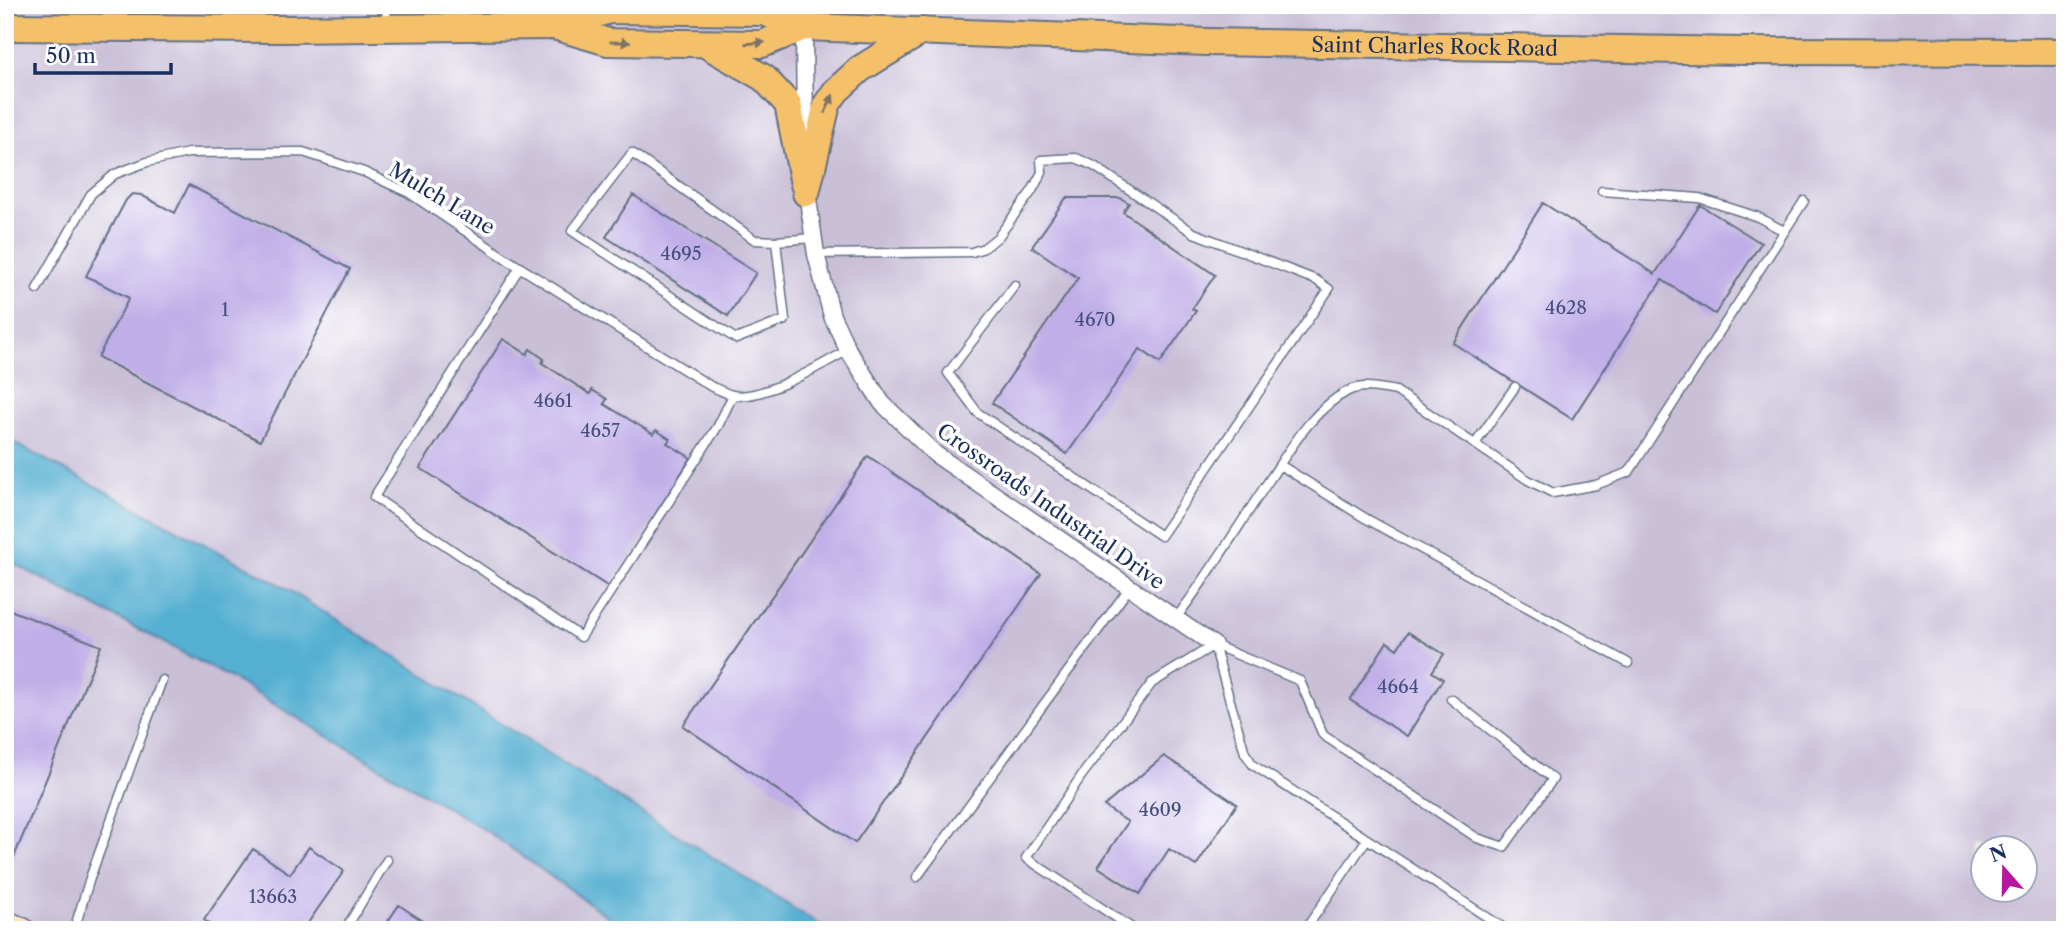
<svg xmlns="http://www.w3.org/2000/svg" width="2070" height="935" viewBox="0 0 2070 935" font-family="'Libre Caslon Text',serif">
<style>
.industrial{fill:#c9bfd7;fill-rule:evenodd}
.water{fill:#54afd1;stroke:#386f98;stroke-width:2}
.building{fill:#bfaee7}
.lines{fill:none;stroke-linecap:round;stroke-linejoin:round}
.lane-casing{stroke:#647085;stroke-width:11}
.street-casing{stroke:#647085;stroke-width:19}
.secondary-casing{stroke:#647085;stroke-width:26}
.primary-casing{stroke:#647085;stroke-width:30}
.lane{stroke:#fff;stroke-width:8}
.street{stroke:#fff;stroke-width:16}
.secondary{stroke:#fbe6c4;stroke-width:23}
.primary{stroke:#f4c16b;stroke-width:26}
.oneway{fill:#7d7164}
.labels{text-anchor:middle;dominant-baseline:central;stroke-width:7;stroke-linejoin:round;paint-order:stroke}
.number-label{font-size:18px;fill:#444f80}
.street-label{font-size:21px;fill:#1b2f5e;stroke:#fff}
</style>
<rect width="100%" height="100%" fill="#fff"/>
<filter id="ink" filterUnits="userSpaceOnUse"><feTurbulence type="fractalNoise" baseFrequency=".0143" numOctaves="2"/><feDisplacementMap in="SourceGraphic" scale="14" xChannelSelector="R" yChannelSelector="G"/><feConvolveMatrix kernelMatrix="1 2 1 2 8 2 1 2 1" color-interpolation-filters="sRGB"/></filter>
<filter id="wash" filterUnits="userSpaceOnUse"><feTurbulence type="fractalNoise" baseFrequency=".00686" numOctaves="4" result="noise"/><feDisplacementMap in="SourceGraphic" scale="28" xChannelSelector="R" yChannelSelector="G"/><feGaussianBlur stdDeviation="1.57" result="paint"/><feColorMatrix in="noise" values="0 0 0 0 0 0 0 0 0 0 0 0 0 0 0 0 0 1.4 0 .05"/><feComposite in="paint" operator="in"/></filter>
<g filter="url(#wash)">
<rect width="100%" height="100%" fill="#ede8ce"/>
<path class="industrial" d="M 5,5 L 2065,5 L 2065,930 L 5,930 ZM 1982,848 L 2024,848 L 2024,890 L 1982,890 Z"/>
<path class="water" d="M 5,438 L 279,584 L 828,930 L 627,930 L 488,832 L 229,677 L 5,559 Z"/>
<g id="blocks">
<path class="building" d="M 189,185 L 350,269 L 260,441 L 98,357 L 129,298 L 86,276 L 126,200 L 132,194 L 141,195 L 175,213 Z
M 633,195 L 756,273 L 728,316 L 606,237 Z
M 1066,198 L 1120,198 L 1129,203 L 1123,212 L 1215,275 L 1192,309 L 1196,311 L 1160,363 L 1140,349 L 1067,454 L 992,403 L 1078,278 L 1032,247 Z
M 1543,203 L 1655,274 L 1700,205 L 1761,243 L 1715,314 L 1662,280 L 1572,419 L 1453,343 Z
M 503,339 L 527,354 L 530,349 L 544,359 L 542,363 L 590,394 L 592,390 L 607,399 L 604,404 L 653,434 L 656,430 L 670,439 L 667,443 L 691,458 L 609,587 L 420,468 Z
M 868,456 L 1041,574 L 855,843 L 683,726 Z
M 5,608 L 101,646 L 12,862 L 5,860 Z
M 1408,632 L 1444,654 L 1432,672 L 1443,679 L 1407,736 L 1350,700 L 1387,642 L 1397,649 Z
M 1164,756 L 1237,804 L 1196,866 L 1169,849 L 1140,894 L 1098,867 L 1128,822 L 1104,806 Z
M 309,847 L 344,871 L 303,930 L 218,930 L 204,920 L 253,849 L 290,874 Z
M 399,905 L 436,930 L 382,930 Z"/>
</g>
</g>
<g filter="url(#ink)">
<use href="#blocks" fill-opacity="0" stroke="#647085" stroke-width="2"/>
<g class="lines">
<g class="lane-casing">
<path id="lane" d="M 386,5 L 387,23
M 554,5 L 554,23
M 1602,191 L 1699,198 L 1758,217 L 1784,231
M 776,241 L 785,320 L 736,339 L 572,231 L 632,153 L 755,240 L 776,241 L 813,238
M 816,254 L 972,252 L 984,248 L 998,237 L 1032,191 L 1042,172 L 1041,160 L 1076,158 L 1094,166 L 1194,233 L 1316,280 L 1329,289 L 1161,536 L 978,413 L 948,373 L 1015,285
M 520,267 L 374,497 L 581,637 L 718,426 L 733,395
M 37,289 L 91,194 L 115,174 L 147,162 L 188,153 L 303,152 L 364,172 L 409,193 L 508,260 L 712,387 C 718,389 725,393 732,395 C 763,401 821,365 848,350
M 1475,444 L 1515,387
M 1280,465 L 1365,518 L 1628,663
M 1176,618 C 1210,574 1238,526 1270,479 C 1291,448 1313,409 1348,391 C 1363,384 1380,388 1396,391 L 1528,480 L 1553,493 L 1596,485 L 1629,472 L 1804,201
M 1214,645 L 1300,681 L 1323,735 L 1477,838 L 1504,847 L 1553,779 L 1451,699
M 1214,645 L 1245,753 L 1253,765 L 1507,930
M 917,877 L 1130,587
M 74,930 L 90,878 L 162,680
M 345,930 L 387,860
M 1135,930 L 1026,858 L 1082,775 L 1152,683 L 1214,645
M 1305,930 L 1367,839"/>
</g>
<g class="street-casing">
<path id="street" d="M 805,143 L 804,27 L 810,5
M 806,186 L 816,254 L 832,316 L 848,350 L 882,403 L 935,454 L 1214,645"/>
</g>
<g class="secondary-casing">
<path id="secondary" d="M 5,922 L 23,930"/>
</g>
<g class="primary-casing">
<g id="primary">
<path d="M 554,26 L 608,42 L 762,44 L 804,27"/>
<path id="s1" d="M 5,27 L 281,29 L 554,26 L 610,10 L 763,12 L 804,27 L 1207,42 L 1744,51 L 2065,52"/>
<path d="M 707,45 L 764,78 L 788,104 L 804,184"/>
<path d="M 806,193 L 827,104 L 836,91 L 860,69 L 922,31"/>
</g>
</g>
<use href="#lane" class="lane"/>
<use href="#street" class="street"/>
<use href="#secondary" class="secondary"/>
<use href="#primary" class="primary"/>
</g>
<defs><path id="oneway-solid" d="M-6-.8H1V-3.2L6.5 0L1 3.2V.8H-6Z" transform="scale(1.75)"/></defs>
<g class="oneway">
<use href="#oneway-solid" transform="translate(620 42) rotate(1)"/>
<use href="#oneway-solid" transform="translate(755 43) rotate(-4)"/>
<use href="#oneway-solid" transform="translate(829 104) rotate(-66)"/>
</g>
</g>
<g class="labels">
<g class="number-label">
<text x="681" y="254">4695</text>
<text x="1566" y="308">4628</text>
<text x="225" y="310">1</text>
<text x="1095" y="320">4670</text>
<text x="553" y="401">4661</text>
<text x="600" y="431">4657</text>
<text x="1398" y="687">4664</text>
<text x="1160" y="810">4609</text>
<text x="273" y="897">13663</text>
</g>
<g class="street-label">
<text stroke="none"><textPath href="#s1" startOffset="1435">Saint Charles Rock Road</textPath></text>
<text transform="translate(442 198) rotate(31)">Mulch Lane</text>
<text transform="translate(1051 506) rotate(35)">Crossroads Industrial Drive</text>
</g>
</g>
<rect width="2070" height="935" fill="none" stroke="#fff" stroke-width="28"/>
<g transform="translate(2004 869) rotate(340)"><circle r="33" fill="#ffffff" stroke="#a4acbf" stroke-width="2"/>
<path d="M0-5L12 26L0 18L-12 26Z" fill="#b5179e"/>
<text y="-10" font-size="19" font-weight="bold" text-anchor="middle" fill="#1b2f5e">N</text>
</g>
<path d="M35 63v10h136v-10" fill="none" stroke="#1b2f5e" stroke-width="3.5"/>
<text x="46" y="63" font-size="21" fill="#1b2f5e" stroke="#ffffff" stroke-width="5" paint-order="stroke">50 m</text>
</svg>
